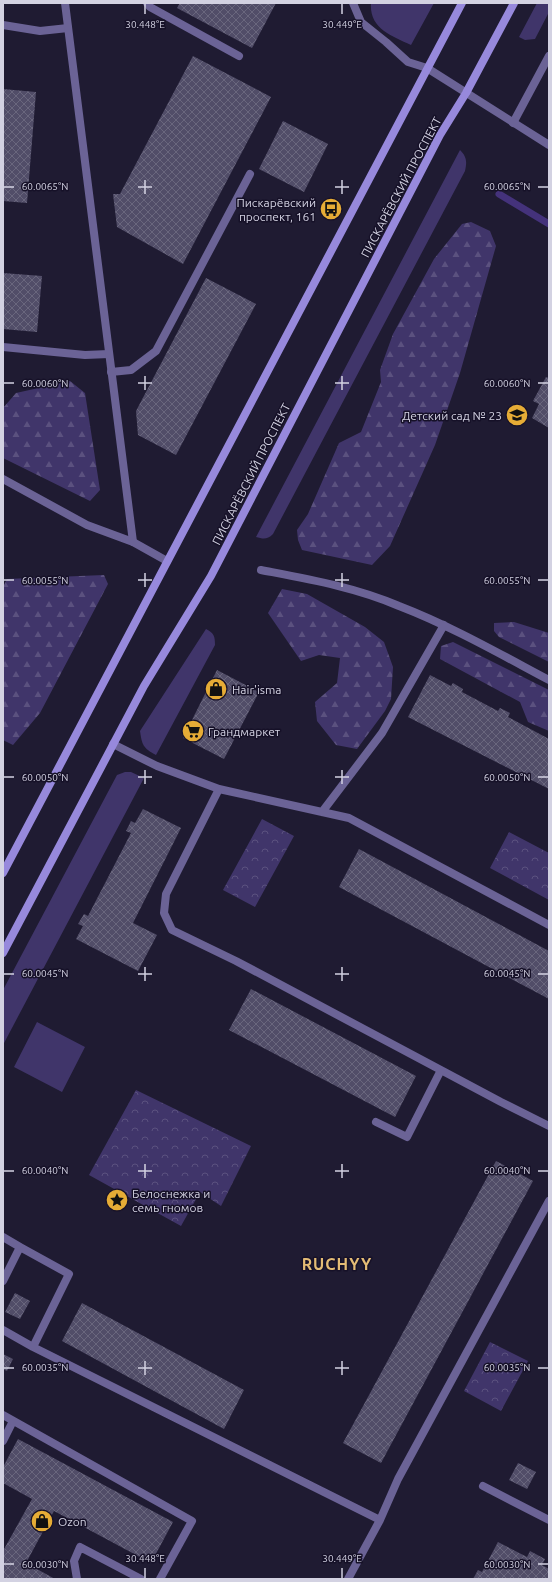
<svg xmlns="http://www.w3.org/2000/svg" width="552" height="1582" viewBox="0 0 552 1582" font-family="Ubuntu,sans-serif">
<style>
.green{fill:#40356a}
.forest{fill:url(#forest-firs)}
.park{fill:url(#park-crowns)}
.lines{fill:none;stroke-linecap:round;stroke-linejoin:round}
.stream{stroke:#44327b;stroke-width:7}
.building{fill:url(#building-cross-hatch)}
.service{stroke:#6b6396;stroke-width:8}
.minor{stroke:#6b6396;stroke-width:8}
.secondary{stroke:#9789dc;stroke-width:8}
.ticks{fill:none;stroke:#d3d2e2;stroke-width:1.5}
.labels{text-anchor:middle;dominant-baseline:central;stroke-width:3;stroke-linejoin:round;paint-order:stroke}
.street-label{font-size:12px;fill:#d3d2e2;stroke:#161128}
.poi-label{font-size:12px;fill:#d3d2e2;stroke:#161128;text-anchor:start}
.district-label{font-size:16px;font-weight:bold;letter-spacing:1px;fill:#e4bc75;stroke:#161128}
.ticks-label{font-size:10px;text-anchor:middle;fill:#d3d2e2;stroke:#161128;stroke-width:3;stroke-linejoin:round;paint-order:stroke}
</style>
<defs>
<pattern id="forest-firs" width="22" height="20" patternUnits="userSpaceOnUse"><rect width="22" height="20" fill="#40356a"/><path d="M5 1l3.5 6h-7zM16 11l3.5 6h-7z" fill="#5b517f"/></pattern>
<pattern id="park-crowns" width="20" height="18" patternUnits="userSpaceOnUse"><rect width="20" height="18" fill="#40356a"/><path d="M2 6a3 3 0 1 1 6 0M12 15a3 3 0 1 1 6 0" fill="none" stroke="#5b517f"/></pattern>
<pattern id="building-cross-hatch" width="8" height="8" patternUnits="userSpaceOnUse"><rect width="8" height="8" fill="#514d68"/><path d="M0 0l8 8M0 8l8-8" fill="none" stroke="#69667d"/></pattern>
</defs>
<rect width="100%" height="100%" fill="#1f1b32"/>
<path class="green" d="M 371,3 L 434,3 L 411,45 C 391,36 369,28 371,3 Z
M 537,3 L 549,3 L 549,12 L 535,39 L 525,40 L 519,37 Z
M 460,150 C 467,157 467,162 465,171 L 273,534 C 267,540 263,539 256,537 Z
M 206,629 C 214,633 215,636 215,645 L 156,755 C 143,748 142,745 140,731 Z
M 125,772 L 131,772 L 144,778 L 3,1045 L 3,990 L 117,775 Z
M 37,1022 L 85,1047 L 62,1092 L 14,1067 Z"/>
<path class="forest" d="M 471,222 L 490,231 L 496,246 L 460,373 L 435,445 L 390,546 L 372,565 L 302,550 L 298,540 L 297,530 L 308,514 L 339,443 L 361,432 L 381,382 L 380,370 L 393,334 L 434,259 L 462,224 Z
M 70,381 L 85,393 L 100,490 L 90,501 L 3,458 L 3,408 L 16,393 Z
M 104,575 L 108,584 L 40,713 L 13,745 L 3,740 L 3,587 L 7,579 Z
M 282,589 L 307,594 L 365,627 L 384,642 L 393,667 L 391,699 L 385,711 L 357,749 L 336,745 L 317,721 L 315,702 L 337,683 L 340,658 L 319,655 L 301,661 L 268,613 Z
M 514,622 L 549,633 L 549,662 L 499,637 L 494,631 L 494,623 Z
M 453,642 L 549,690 L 549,731 L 528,722 L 520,702 L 440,659 L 441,646 Z"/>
<path class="park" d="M 262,819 L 294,836 L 255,907 L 223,890 Z
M 509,832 L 549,853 L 549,900 L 490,868 Z
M 136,1090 L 251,1146 L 221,1206 L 200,1192 L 181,1226 L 89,1175 Z
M 490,1342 L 528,1361 L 501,1411 L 464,1391 Z"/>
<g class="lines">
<path class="stream" d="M 499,194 L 549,224"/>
</g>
<path class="building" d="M 180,3 L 276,3 L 252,48 L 177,8 Z
M 193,56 L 271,97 L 183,264 L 117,227 L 113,194 L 120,194 Z
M 3,89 L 36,92 L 27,203 L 3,201 Z
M 283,121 L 328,144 L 304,192 L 259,169 Z
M 3,273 L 42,276 L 37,332 L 3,329 Z
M 206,278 L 256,304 L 176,455 L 138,435 L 136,411 Z
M 546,377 L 549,378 L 549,428 L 532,418 L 539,404 L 533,401 Z
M 217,670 L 259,692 L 224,759 L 183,738 Z
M 430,675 L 451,686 L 453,683 L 463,689 L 462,692 L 498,711 L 500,708 L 510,713 L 508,717 L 549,739 L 549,789 L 408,717 Z
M 143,809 L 181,828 L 133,923 L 157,935 L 138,971 L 76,939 L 83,926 L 78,924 L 84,914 L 88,916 L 131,833 L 126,831 L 131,821 L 135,823 Z
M 359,849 L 549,951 L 549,999 L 339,887 Z
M 251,989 L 416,1076 L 395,1117 L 229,1030 Z
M 496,1161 L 533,1181 L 381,1463 L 343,1443 Z
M 15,1293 L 30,1301 L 20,1319 L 5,1312 Z
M 82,1303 L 244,1390 L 224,1429 L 62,1341 Z
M 3,1354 L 13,1359 L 7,1371 L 3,1369 Z
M 18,1439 L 173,1522 L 151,1563 L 54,1511 L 26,1563 L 55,1579 L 3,1579 L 3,1551 L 32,1499 L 3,1483 L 3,1467 Z
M 518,1463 L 536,1472 L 527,1489 L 509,1480 Z
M 498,1542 L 527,1557 L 530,1551 L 545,1559 L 542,1565 L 549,1569 L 549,1579 L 473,1579 L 478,1570 L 482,1572 Z"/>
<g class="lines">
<path class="service" d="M 147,3 L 150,7 L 239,56
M 353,3 L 361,22 L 386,42 L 408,62 L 427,68
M 3,25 L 40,31 L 68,28
M 513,123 L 549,56
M 3,347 L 85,355 L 109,354
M 111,372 L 131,370 L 156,351 L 250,174
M 3,479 L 87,525 L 133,542
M 261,570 C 308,579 355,587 399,606 C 451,626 500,654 549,680
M 113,744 L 157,766 L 219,789 L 349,818 L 549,925
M 219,789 L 166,894 L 164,913 L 172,930 L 236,961 L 501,1102 L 549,1126
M 322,812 L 382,733 L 444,625
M 376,1122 L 407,1137 L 441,1070
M 3,1237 L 20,1247 L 3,1281
M 20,1247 L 69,1274 L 33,1347
M 3,1330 L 33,1347 L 380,1520
M 3,1415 L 192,1521 L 160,1579
M 3,1441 L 13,1421
M 483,1486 L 549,1520
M 77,1579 L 74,1561 L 80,1547 L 141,1579
M 348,1579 L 380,1520 L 398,1479 L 549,1201"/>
<path class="minor" d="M 65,3 L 133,542 L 167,561
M 427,68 L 549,145"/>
<path class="secondary" d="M 3,873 L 462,3
M 3,953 L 144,686 L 211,576 L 440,135 L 466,93 L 514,3"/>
</g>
<path class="ticks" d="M 145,4 L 145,14M 342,4 L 342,14M 145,180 L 145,194M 342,180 L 342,194M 4,187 L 14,187M 138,187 L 152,187M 335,187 L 349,187M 538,187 L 548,187M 145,376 L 145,390M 342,376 L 342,390M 4,383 L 14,383M 138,383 L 152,383M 335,383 L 349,383M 538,383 L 548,383M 145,573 L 145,587M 342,573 L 342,587M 4,580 L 14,580M 138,580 L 152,580M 335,580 L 349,580M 538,580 L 548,580M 145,770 L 145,784M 342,770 L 342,784M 4,777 L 14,777M 138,777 L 152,777M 335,777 L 349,777M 538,777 L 548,777M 145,967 L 145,981M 342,967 L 342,981M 4,974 L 14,974M 138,974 L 152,974M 335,974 L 349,974M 538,974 L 548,974M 145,1164 L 145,1178M 342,1164 L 342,1178M 4,1171 L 14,1171M 138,1171 L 152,1171M 335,1171 L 349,1171M 538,1171 L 548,1171M 145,1361 L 145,1375M 342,1361 L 342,1375M 4,1368 L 14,1368M 138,1368 L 152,1368M 335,1368 L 349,1368M 538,1368 L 548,1368M 4,1564 L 14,1564M 538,1564 L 548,1564M 145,1568 L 145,1578M 342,1568 L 342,1578"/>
<defs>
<g id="bus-disc" transform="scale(1.15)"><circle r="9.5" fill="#e6ac36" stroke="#161128"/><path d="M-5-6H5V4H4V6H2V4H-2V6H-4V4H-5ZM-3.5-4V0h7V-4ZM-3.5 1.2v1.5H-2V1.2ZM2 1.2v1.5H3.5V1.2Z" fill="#111"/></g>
<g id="school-disc" transform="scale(1.15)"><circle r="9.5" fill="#e6ac36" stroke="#161128"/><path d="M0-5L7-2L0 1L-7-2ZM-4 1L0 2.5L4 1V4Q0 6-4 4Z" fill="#111"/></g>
<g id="shop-disc" transform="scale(1.15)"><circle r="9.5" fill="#e6ac36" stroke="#161128"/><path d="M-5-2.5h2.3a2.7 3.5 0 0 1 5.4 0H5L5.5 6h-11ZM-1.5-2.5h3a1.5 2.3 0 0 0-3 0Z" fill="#111"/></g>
<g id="supermarket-disc" transform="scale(1.15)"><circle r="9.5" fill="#e6ac36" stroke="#161128"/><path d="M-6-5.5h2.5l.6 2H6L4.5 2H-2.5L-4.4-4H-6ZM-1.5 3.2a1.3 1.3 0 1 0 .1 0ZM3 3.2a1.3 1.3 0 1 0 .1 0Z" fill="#111"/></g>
<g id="sight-disc" transform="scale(1.15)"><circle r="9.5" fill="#e6ac36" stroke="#161128"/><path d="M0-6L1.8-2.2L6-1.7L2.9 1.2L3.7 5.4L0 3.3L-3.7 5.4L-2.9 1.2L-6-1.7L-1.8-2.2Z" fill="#111"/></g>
</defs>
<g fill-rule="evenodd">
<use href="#bus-disc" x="331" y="209"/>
<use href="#school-disc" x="517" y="415"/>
<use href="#shop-disc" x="216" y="689"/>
<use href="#supermarket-disc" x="193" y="731"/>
<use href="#sight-disc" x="117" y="1200"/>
<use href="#shop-disc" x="42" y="1521"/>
</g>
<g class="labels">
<g class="street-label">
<text transform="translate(401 187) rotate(-62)">ПИСКАРЁВСКИЙ ПРОСПЕКТ</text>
<text transform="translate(251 474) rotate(-63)">ПИСКАРЁВСКИЙ ПРОСПЕКТ</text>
</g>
<g class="poi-label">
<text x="316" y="202" text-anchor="end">Пискарёвский<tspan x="316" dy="14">проспект, 161</tspan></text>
<text x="502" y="415" text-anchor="end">Детский сад № 23</text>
<text x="232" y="689">Hair'isma</text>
<text x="208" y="731">Грандмаркет</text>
<text x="132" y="1193">Белоснежка и<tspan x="132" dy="14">семь гномов</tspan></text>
<text x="58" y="1521">Ozon</text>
</g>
<g class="district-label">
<text x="337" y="1264">RUCHYY</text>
</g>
</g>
<g class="ticks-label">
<text x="145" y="28">30.448°E</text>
<text x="342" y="28">30.449°E</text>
<text x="45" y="190">60.0065°N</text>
<text x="507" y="190">60.0065°N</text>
<text x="45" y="387">60.0060°N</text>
<text x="507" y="387">60.0060°N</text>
<text x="45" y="584">60.0055°N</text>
<text x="507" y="584">60.0055°N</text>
<text x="45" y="781">60.0050°N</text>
<text x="507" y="781">60.0050°N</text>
<text x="45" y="977">60.0045°N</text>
<text x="507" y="977">60.0045°N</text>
<text x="45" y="1174">60.0040°N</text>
<text x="507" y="1174">60.0040°N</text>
<text x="45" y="1371">60.0035°N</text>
<text x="507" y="1371">60.0035°N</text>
<text x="145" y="1562">30.448°E</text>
<text x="342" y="1562">30.449°E</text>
<text x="45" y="1568">60.0030°N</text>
<text x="507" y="1568">60.0030°N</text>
</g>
<rect width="552" height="1582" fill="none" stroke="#d3d2e2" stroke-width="8"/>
</svg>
